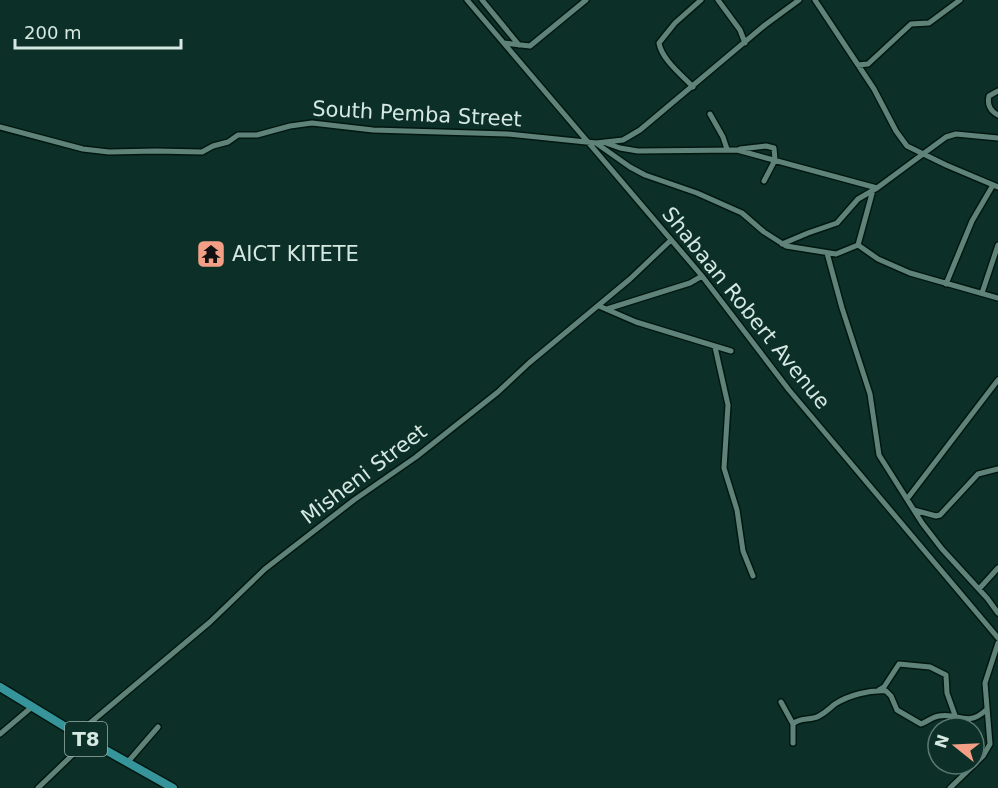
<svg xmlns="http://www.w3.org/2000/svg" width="998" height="788" viewBox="0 0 998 788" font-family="'DejaVu Sans',sans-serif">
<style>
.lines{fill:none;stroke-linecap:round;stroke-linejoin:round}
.minor-casing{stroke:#001710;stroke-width:8}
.highway-casing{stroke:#001710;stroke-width:11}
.minor{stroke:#5f8378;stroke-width:5}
.highway{stroke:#35959b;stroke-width:8}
.labels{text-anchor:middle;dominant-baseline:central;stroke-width:6;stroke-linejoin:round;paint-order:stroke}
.shield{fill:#0c3027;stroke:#99b1a9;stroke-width:1.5}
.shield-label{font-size:20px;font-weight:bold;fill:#d5e8e1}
.street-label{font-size:21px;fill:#d5e8e1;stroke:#0c3027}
.poi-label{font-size:21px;fill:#d5e8e1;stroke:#0c3027;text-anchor:start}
</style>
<rect width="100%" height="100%" fill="#0c3027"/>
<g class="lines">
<g class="minor-casing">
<path id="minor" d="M 467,0 L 702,276 L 789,390 L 998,638
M 482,0 L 519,45
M 718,0 L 740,30 L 745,43
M 815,0 L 874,89 L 896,131 L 907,146 L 946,165 L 998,187
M 504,43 L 530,46 L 586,0
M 858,65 L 868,64 L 911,24 L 929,23 L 960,0
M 693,87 C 682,75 662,60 659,43 L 675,23 L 701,0
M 998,91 L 989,96 C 987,104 990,111 998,115
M 710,114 L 723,137 L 727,149
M 0,127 L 83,149 L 109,152 L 156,151 L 202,152 L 213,146 L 228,142 L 238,135 L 257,135 L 290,126 L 312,123 L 373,130 L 507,134 L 596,143 L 623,140 L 640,130 L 765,25 L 799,0
M 596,143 L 630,167 L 645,175 L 697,193 L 742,213 L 764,232 L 786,246 L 836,254 L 858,245 L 878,259 L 910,273 L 998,298
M 606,143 L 620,148 L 638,151 L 737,150 L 877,188
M 740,149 L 766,146 L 774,148 L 775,160 L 764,181
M 782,244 L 808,233 L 837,223 L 858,199 L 877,188 L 946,137 L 956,134 L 998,138
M 858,245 L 873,190
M 827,253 L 842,308 L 870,394 L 879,455 L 922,523 L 942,549 L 987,598 L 998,613
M 946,284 L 972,221 L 993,185
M 982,293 L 998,245
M 599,306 L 636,322 L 731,351
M 607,309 L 690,283 L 702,276
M 715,347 L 728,405 L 724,468 L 737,510 L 743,551 L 753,576
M 907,499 L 998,380
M 914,510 L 936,516 L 940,515 L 978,474 L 998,469
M 979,589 L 998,568
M 879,690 L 884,687 L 899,664 L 930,667 L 946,675 L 947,693 L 956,718
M 781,702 L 793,724 L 793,743
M 793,724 C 800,717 810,721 819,716 C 825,713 830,708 835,704 C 849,695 869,690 886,691 L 891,696 L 897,710 L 921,724 C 927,722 932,717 939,716 C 958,712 967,728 986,710
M 0,734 L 33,706
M 77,734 L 210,622 L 265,569 L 354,500 L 416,457 L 498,392 L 529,363 L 630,279 L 671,240
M 127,763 L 158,727
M 38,788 L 88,740
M 950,788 L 983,756 L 990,744 L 985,683 L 998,643"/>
</g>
<g class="highway-casing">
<path id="highway" d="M 0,687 L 77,734 L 173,788"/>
</g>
<use href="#minor" class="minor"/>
<use href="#highway" class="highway"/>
</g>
<defs>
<g id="temple-square" transform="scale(1.5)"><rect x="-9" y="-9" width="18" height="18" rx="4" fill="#f39f86" stroke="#0c3027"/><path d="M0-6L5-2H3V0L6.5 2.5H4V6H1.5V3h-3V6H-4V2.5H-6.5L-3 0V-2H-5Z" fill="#111"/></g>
</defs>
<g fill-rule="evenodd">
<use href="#temple-square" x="211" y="254"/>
</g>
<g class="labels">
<rect class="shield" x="65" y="722" width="42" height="34" rx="4.5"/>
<g class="shield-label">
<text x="86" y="739">T8</text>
</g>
<g class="street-label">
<text transform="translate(417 114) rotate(3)">South Pemba Street</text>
<text transform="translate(746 308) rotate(51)">Shabaan Robert Avenue</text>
<text transform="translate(364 474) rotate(-37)">Misheni Street</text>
</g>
<g class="poi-label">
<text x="232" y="254">AICT KITETE</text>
</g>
</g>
<g transform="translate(956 746) rotate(288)"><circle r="28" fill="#0c3027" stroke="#5c7a71" stroke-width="1.5"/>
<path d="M0-4.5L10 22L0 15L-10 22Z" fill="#f39f86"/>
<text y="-9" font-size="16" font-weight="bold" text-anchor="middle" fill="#d5e8e1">N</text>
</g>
<path d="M15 39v9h166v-9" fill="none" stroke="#d5e8e1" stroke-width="3"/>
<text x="24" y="39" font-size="18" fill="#d5e8e1" stroke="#0c3027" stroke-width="4.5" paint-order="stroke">200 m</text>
</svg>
